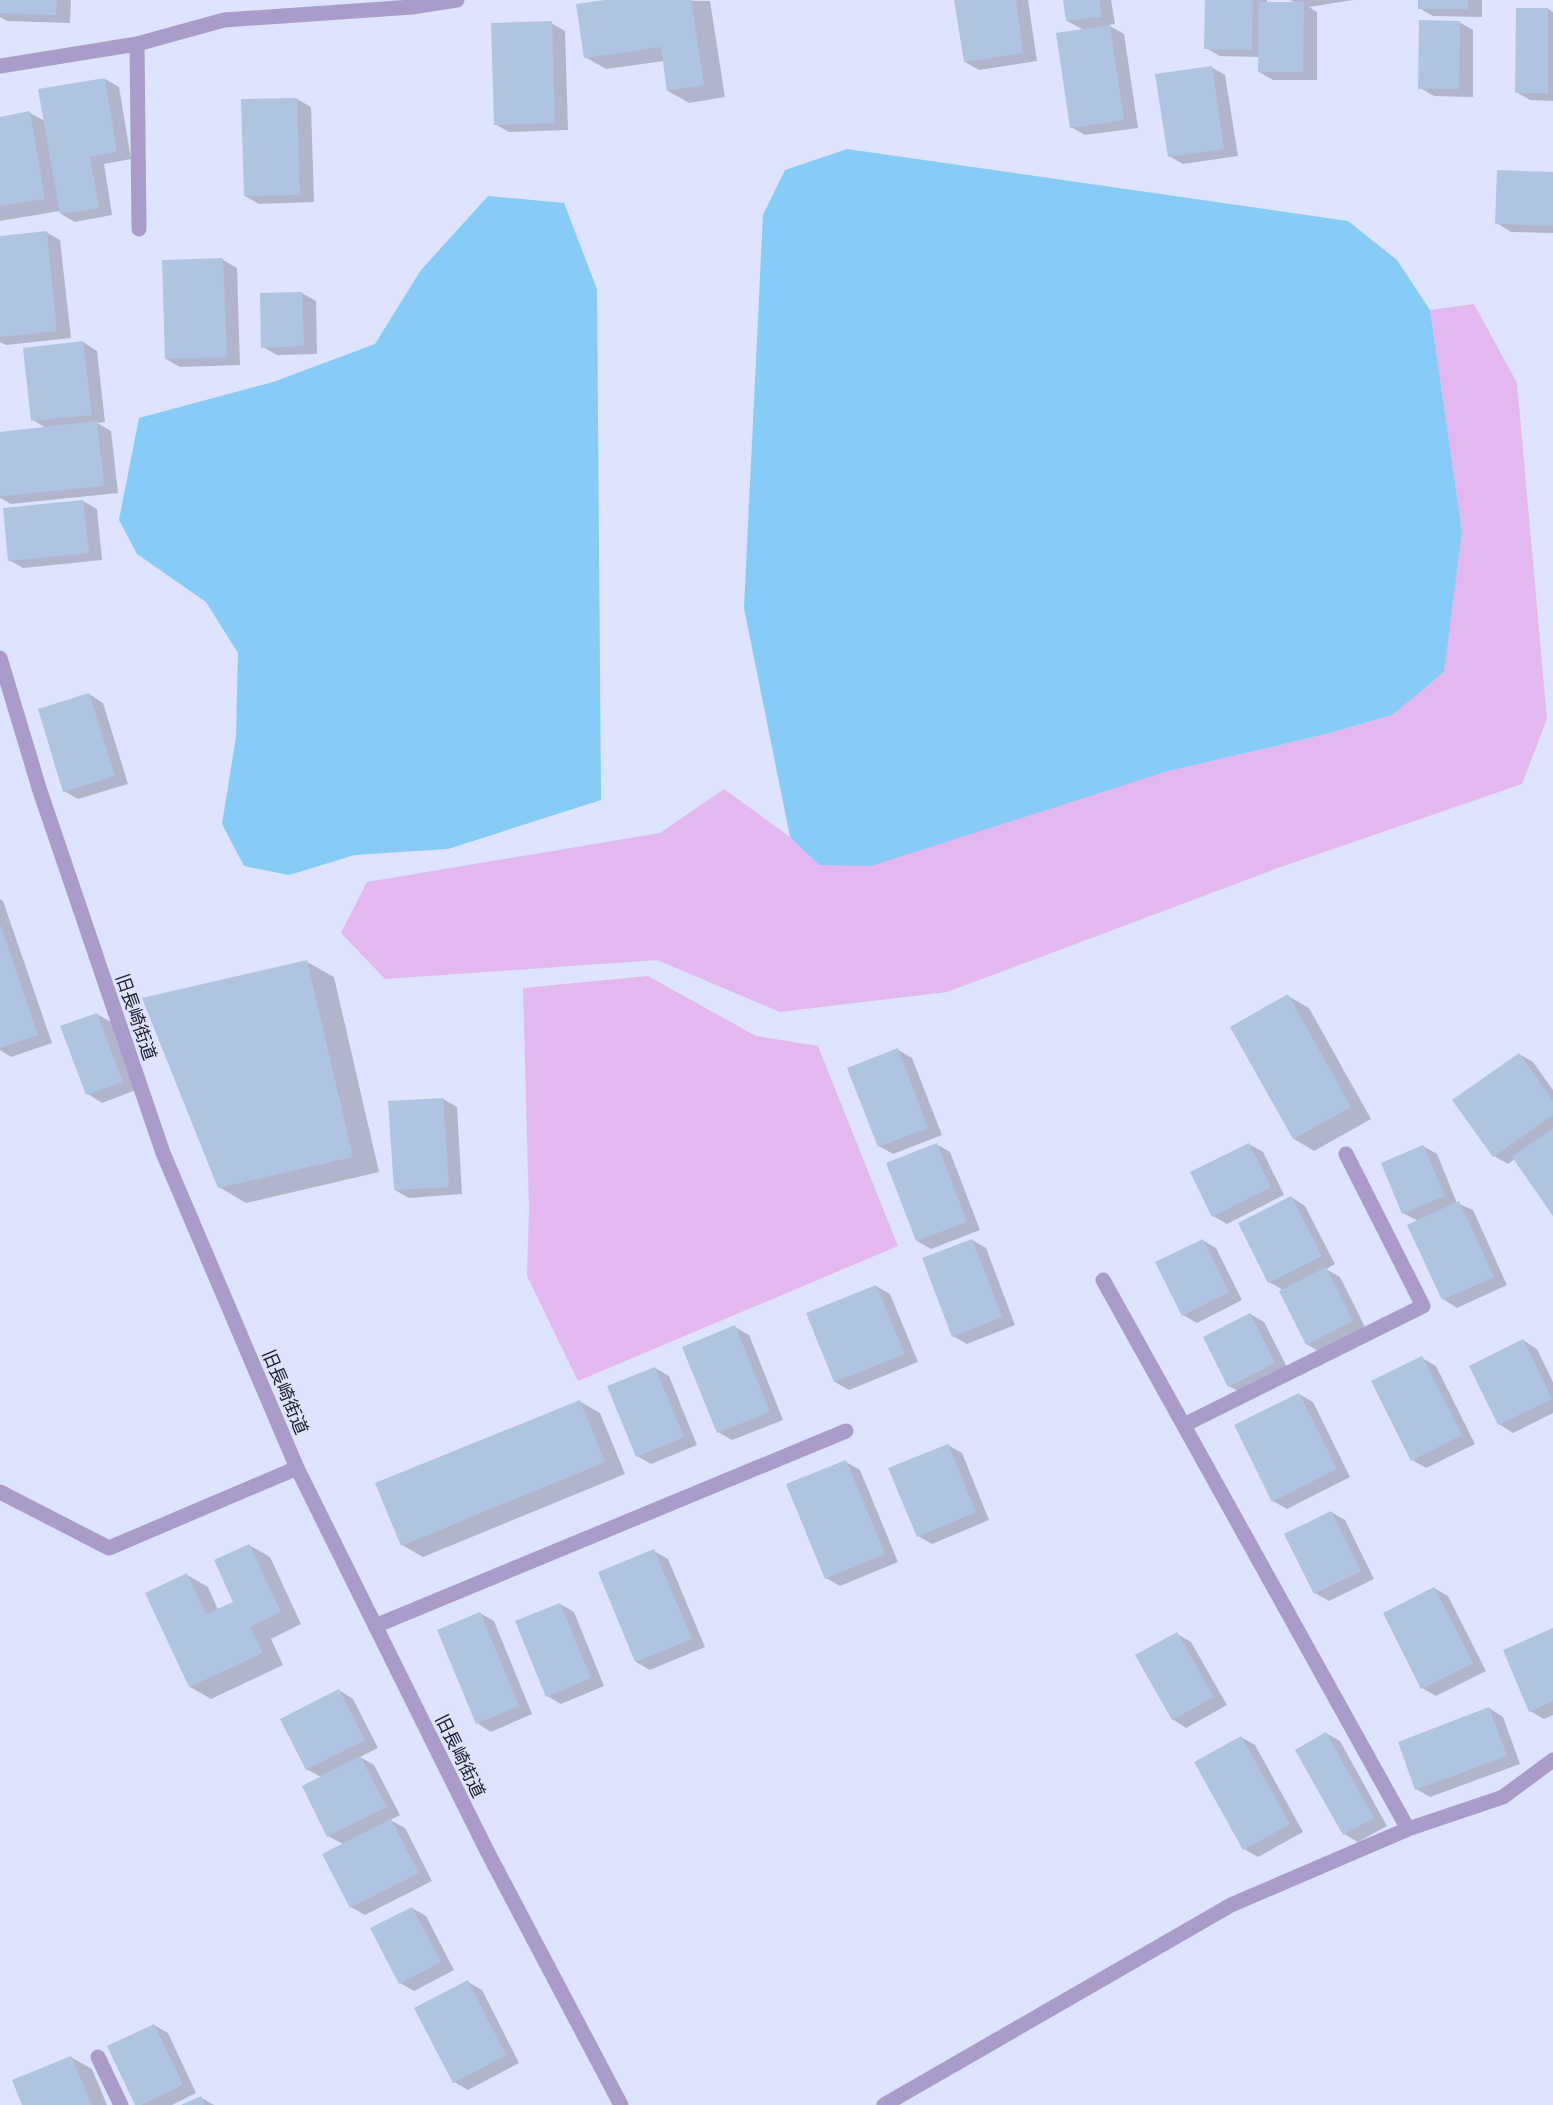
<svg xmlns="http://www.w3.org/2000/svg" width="1553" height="2105" viewBox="0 0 1553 2105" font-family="Signika,'Noto Sans JP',sans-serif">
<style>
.green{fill:#e3b8f1}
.water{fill:#87ccf7}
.shadow{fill:#0003}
.building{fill:#afc4e1}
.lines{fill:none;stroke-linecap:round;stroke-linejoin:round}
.minor{stroke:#a99ccb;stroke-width:15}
.labels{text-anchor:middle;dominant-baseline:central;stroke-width:4.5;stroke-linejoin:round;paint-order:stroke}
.street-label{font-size:18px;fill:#1a1c29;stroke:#dee3ff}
</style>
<rect width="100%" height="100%" fill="#dee3ff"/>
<path class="green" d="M 1474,304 L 1517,383 L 1547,719 L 1522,784 L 1275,869 L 947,992 L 780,1012 L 657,960 L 385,979 L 341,933 L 367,882 L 660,833 L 724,789 L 790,837 L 819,865 L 1165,772 L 1330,733 L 1392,715 L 1462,531 L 1430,310 Z
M 648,976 L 756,1036 L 818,1046 L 898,1246 L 578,1381 L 527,1276 L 529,1210 L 523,988 Z"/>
<path class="water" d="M 847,149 L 1348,221 L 1397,260 L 1430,310 L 1462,531 L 1444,672 L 1392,715 L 1330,733 L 1165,772 L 871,866 L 819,865 L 790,837 L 744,608 L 763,215 L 785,170 Z
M 488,196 L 564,203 L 597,289 L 601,800 L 448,849 L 355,855 L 289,875 L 244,866 L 222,824 L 236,737 L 238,653 L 206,602 L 137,554 L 119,520 L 139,418 L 273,382 L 375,344 L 421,270 Z"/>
<path class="shadow" d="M 0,0 L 71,0 L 70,23 L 7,21 L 0,17 Z
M 613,0 L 710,1 L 725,97 L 689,103 L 668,91 L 664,61 L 606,69 L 585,57 Z
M 956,0 L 1028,0 L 1037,61 L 979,70 L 965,62 Z
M 1064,0 L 1111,0 L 1115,24 L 1108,25 L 1124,34 L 1138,128 L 1085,135 L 1071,127 L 1084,30 L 1067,21 Z
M 1206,0 L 1267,0 L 1267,3 L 1296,3 L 1290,0 L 1353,0 L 1309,7 L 1317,12 L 1317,80 L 1273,80 L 1259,72 L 1259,57 L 1220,56 L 1206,48 Z
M 1420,0 L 1482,0 L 1482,17 L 1433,16 L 1419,8 Z
M 1517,9 L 1548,9 L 1553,12 L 1553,101 L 1530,100 L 1516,92 Z
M 1459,22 L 1473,30 L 1473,97 L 1434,96 L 1420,88 Z
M 551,23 L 565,31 L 568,130 L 509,132 L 495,124 Z
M 1211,67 L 1225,75 L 1238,156 L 1183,164 L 1169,156 Z
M 105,79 L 119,87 L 131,159 L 104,164 L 112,215 L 75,222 L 61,214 L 60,211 L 0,221 L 0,118 L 30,113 L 45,121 Z
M 297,99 L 311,107 L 314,202 L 259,204 L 245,196 Z
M 1553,173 L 1553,233 L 1511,232 L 1497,223 Z
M 46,232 L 60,240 L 71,338 L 6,345 L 0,342 L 0,237 Z
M 223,260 L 237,268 L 240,365 L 180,367 L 166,359 Z
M 302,293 L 316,301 L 317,354 L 277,355 L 263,347 Z
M 83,342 L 97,351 L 105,422 L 97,423 L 111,431 L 118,493 L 11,504 L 0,498 L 0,433 L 46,428 L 33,420 Z
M 83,501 L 97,509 L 102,560 L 23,568 L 9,560 Z
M 89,694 L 103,703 L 128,784 L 78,799 L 64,791 Z
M 0,899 L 3,901 L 52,1043 L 11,1057 L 0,1050 Z
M 307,962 L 334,977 L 379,1172 L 246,1203 L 219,1187 Z
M 1288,996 L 1309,1008 L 1371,1119 L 1314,1151 L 1294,1139 Z
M 97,1014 L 111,1022 L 136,1090 L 102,1103 L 88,1094 L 62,1027 Z
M 898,1050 L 912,1058 L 942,1135 L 893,1154 L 879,1146 Z
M 1519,1054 L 1533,1062 L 1553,1090 L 1553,1213 L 1515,1159 L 1508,1164 L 1494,1156 Z
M 443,1099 L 457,1107 L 462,1194 L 409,1198 L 395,1190 Z
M 936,1144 L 950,1152 L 980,1230 L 931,1249 L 917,1241 Z
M 1249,1144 L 1263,1152 L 1284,1195 L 1227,1224 L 1213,1216 Z
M 1423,1146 L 1437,1154 L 1457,1203 L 1473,1210 L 1507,1285 L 1457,1308 L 1443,1299 L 1418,1221 L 1403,1213 Z
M 1291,1197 L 1305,1206 L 1335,1264 L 1326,1269 L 1340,1277 L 1366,1329 L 1320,1352 L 1306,1344 L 1283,1290 L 1269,1282 L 1239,1223 Z
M 972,1240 L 986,1248 L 1015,1325 L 967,1344 L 953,1336 Z
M 1202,1240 L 1216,1248 L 1242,1300 L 1197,1323 L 1183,1315 Z
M 876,1286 L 890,1294 L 918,1362 L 849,1390 L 835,1382 L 808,1314 Z
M 1250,1314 L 1264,1322 L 1289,1371 L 1243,1394 L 1229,1386 Z
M 735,1327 L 749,1335 L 783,1420 L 732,1440 L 718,1432 Z
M 1523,1340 L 1537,1349 L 1553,1382 L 1553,1413 L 1513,1433 L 1499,1424 L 1471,1367 Z
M 1422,1358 L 1436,1366 L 1475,1444 L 1426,1468 L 1412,1460 Z
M 655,1368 L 669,1376 L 697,1445 L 651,1464 L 637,1456 Z
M 1299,1394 L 1313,1402 L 1350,1477 L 1287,1509 L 1273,1501 L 1235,1425 Z
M 579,1401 L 600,1413 L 625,1474 L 423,1557 L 402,1545 Z
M 948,1445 L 962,1453 L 989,1520 L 932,1544 L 918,1536 Z
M 846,1462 L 860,1470 L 898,1562 L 840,1586 L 826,1578 Z
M 1331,1512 L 1345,1520 L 1374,1579 L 1329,1601 L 1315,1593 Z
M 249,1545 L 270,1557 L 301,1624 L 271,1639 L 283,1665 L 211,1699 L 190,1687 L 147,1593 L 187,1575 L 208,1587 L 218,1610 L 235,1602 Z
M 654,1551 L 668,1559 L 705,1647 L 650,1670 L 636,1662 Z
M 1434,1588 L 1448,1596 L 1486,1671 L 1436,1696 L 1422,1688 Z
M 560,1604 L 574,1612 L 604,1686 L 561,1704 L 547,1696 Z
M 480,1613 L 494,1621 L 532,1714 L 491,1732 L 477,1723 Z
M 1553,1630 L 1553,1715 L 1544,1719 L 1530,1711 Z
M 1177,1634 L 1191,1642 L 1227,1705 L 1186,1728 L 1172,1719 Z
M 339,1690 L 353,1699 L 378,1748 L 360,1757 L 374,1765 L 400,1815 L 390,1820 L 405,1828 L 432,1881 L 365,1915 L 351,1907 L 343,1844 L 328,1836 L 321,1777 L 306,1769 Z
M 1489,1708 L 1503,1717 L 1520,1764 L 1430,1797 L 1416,1789 Z
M 1326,1733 L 1340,1741 L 1387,1826 L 1358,1842 L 1344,1834 Z
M 1241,1737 L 1255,1745 L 1303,1832 L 1258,1857 L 1244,1849 Z
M 412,1908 L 426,1916 L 454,1970 L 414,1991 L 400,1983 Z
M 468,1982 L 482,1990 L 519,2063 L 468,2090 L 454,2082 Z
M 154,2025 L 168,2033 L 196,2093 L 172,2105 L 136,2105 Z
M 71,2057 L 92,2069 L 107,2105 L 23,2105 Z
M 200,2097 L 214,2105 L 184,2105 Z"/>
<path class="building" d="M 0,0 L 57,0 L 56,15 L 0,13 Z
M 605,0 L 691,0 L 704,85 L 667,91 L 661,47 L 584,58 L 576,4 Z
M 954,0 L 1016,0 L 1023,53 L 964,62 Z
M 1063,0 L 1099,0 L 1102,17 L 1066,21 Z
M 1205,0 L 1253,0 L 1252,50 L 1204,49 Z
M 1418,0 L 1468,0 L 1468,9 L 1418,9 Z
M 1259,2 L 1304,2 L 1303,72 L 1258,72 Z
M 1516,8 L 1548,8 L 1548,93 L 1515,93 Z
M 1419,20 L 1460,21 L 1459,89 L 1418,89 Z
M 552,21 L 555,123 L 494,125 L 491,23 Z
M 1110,25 L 1124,120 L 1070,128 L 1056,33 Z
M 1212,66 L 1224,149 L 1168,157 L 1155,74 Z
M 105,78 L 117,152 L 90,157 L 99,208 L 60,214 L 38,89 Z
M 297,98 L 300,195 L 244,196 L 241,99 Z
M 30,111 L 45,199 L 0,206 L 0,117 Z
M 1497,170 L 1553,172 L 1553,226 L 1495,224 Z
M 47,231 L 57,331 L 0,337 L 0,236 Z
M 223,258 L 227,357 L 165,359 L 162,260 Z
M 302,292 L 304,346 L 261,348 L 260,293 Z
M 83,341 L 92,415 L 31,421 L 23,348 Z
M 97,421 L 104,486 L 0,496 L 0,432 Z
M 83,500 L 89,553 L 8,561 L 3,508 Z
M 89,693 L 115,776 L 63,792 L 38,709 Z
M 0,924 L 38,1035 L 0,1048 Z
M 307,960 L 353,1157 L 218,1188 L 142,998 Z
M 1288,994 L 1351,1107 L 1293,1139 L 1230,1027 Z
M 97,1013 L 123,1082 L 86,1095 L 60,1026 Z
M 898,1048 L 928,1128 L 878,1147 L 847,1068 Z
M 1519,1053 L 1553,1101 L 1553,1115 L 1493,1157 L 1452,1100 Z
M 443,1098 L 449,1187 L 394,1190 L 388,1101 Z
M 1553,1128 L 1553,1216 L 1512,1157 Z
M 937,1143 L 967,1222 L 916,1241 L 886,1163 Z
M 1249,1143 L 1271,1187 L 1212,1217 L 1190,1172 Z
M 1423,1145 L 1445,1196 L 1402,1214 L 1381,1163 Z
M 1291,1196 L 1322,1256 L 1268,1283 L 1238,1223 Z
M 1459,1201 L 1494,1277 L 1442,1300 L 1407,1225 Z
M 972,1239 L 1002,1317 L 952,1337 L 922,1258 Z
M 1203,1239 L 1229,1292 L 1182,1316 L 1155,1262 Z
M 1326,1267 L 1353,1321 L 1306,1345 L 1279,1291 Z
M 876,1285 L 905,1354 L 834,1382 L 806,1313 Z
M 1250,1313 L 1275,1363 L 1228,1387 L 1203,1337 Z
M 735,1325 L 770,1412 L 717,1433 L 682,1347 Z
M 1523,1339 L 1552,1399 L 1498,1425 L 1469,1366 Z
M 1422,1356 L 1462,1435 L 1411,1461 L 1371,1381 Z
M 655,1367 L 684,1437 L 636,1457 L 607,1386 Z
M 1299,1393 L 1337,1469 L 1272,1502 L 1234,1425 Z
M 580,1400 L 605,1462 L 401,1546 L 375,1483 Z
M 948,1444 L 976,1512 L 917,1537 L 888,1468 Z
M 846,1460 L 885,1554 L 825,1579 L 786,1484 Z
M 1331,1511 L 1361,1571 L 1314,1594 L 1284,1534 Z
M 249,1544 L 281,1612 L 250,1627 L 263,1653 L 189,1687 L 145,1593 L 187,1573 L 206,1614 L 233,1602 L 214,1560 Z
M 654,1549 L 692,1639 L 635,1662 L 598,1572 Z
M 1434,1587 L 1473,1663 L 1421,1689 L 1383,1613 Z
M 560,1603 L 591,1678 L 546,1697 L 515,1621 Z
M 480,1612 L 519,1706 L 476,1724 L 437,1630 Z
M 1553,1628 L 1553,1701 L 1529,1712 L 1503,1650 Z
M 1177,1632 L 1214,1697 L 1172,1720 L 1135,1655 Z
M 339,1689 L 365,1740 L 306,1770 L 280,1719 Z
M 1489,1707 L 1507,1756 L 1415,1790 L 1398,1742 Z
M 1326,1732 L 1374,1818 L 1343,1835 L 1295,1750 Z
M 1241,1736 L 1290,1824 L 1243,1850 L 1194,1762 Z
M 360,1756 L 387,1807 L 327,1837 L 302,1786 Z
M 391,1819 L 419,1873 L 350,1908 L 322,1854 Z
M 412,1907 L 441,1962 L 399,1984 L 370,1928 Z
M 468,1980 L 506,2055 L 453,2083 L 414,2008 Z
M 154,2024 L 183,2085 L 141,2105 L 135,2105 L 107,2046 Z
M 71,2056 L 92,2105 L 22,2105 L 12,2080 Z
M 201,2096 L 205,2105 L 181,2105 Z"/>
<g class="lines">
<path class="minor" d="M 137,44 L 139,229
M 0,66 L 137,44 L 224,20 L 412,7 L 457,0
M 0,658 L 40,791 L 163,1153 L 297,1468 L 487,1851 L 621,2105
M 1103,1280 L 1408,1829
M 1184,1425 L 1423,1306 L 1346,1154
M 0,1492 L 109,1548 L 297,1468
M 375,1626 L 846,1431
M 98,2057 L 121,2105
M 884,2105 L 1231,1905 L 1408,1829 L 1503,1797 L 1553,1760"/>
</g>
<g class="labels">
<g class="street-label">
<text transform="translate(136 1017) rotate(71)">旧長崎街道</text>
<text transform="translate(285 1392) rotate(67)">旧長崎街道</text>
<text transform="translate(460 1756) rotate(64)">旧長崎街道</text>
</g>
</g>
</svg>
